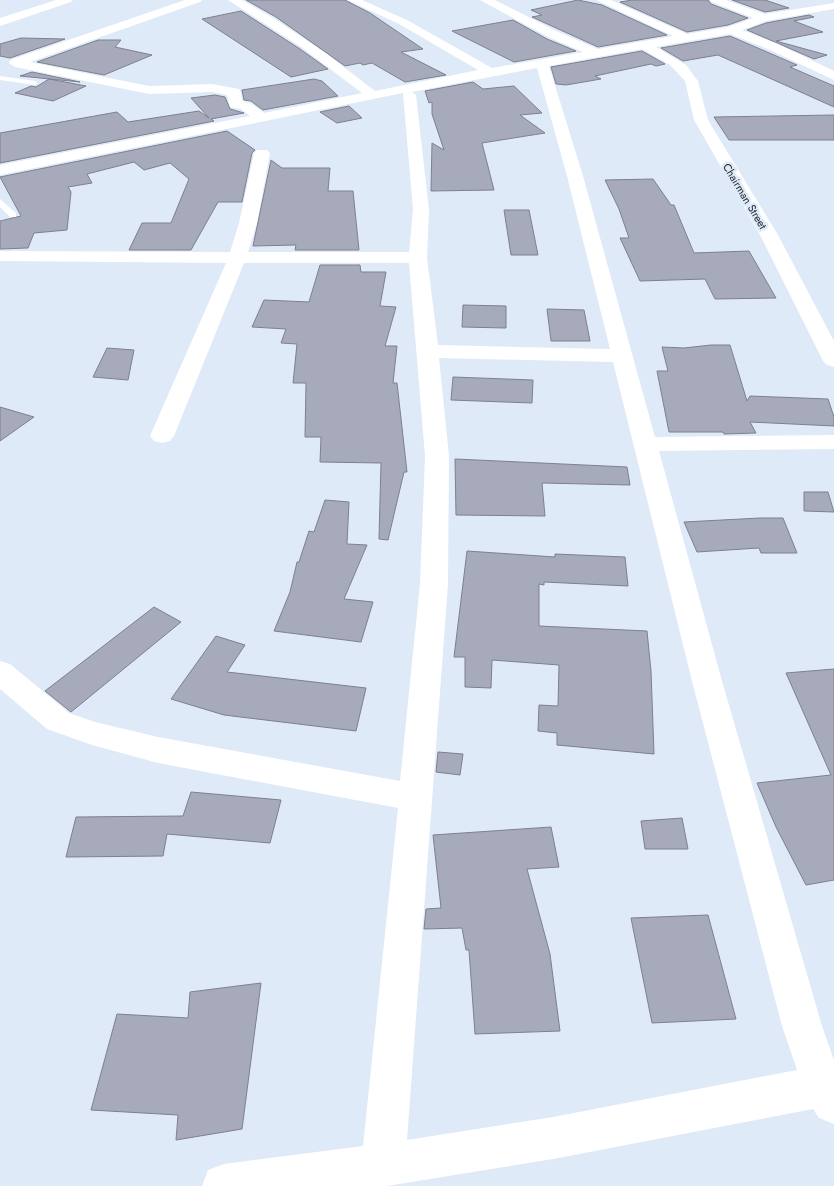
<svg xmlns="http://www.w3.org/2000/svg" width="834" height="1186" viewBox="0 0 834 1186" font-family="Jost,sans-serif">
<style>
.building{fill:#a6aaba;stroke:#7d808f}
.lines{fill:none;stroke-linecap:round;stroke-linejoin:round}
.lane{fill:#fff;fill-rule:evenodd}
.street{fill:#fff;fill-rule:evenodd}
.labels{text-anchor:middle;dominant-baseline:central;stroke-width:5;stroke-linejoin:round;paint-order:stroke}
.far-street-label{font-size:11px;fill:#22262c;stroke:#deeaf7}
</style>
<rect width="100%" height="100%" fill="#deeaf7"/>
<path class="building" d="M 246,0 L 345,0 L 370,13 L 423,49 L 401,52 L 446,75 L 405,82 L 372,63 L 363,65 L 360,63 L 345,66 L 276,17 Z
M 578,0 L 602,5 L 667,35 L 598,47 L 532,17 L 542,15 L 531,10 Z
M 632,0 L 708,0 L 711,4 L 748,18 L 728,25 L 687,32 L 620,2 Z
M 732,0 L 765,0 L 789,8 L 765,12 Z
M 241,11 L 300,49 L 328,69 L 291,77 L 202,19 Z
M 809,15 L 814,17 L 794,21 L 823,32 L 776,41 L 827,55 L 814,59 L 747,30 L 766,23 Z
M 513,20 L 547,39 L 576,51 L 514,62 L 452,31 Z
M 730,36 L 797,65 L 790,67 L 834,86 L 834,107 L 718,55 L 683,61 L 661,48 Z
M 21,38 L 65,39 L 10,58 L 0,56 L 0,44 Z
M 98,40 L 121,40 L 115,47 L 152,55 L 104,75 L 37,62 Z
M 642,51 L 665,64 L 656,66 L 651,64 L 595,76 L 601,79 L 566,85 L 556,84 L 551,67 Z
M 32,72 L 80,82 L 20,76 Z
M 49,79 L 86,86 L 53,101 L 15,93 L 31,86 L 36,87 Z
M 314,79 L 322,81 L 338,96 L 263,110 L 251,101 L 244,100 L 242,90 Z
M 473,82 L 483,89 L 514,86 L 542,113 L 520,115 L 545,133 L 482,143 L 494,190 L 431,191 L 432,143 L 444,150 L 432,114 L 432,102 L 429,103 L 425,91 Z
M 215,95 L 225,97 L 230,109 L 244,113 L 211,119 L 214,121 L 0,163 L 0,133 L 117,112 L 128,122 L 199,111 L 209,118 L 191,98 Z
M 349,106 L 362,118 L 337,123 L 320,112 Z
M 834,115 L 834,140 L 729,140 L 714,117 Z
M 227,131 L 255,150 L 252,153 L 242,202 L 218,202 L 191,250 L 129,250 L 142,223 L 171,223 L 189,179 L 170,163 L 144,170 L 134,162 L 87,174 L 92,183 L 68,187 L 71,192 L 67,230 L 34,233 L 28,248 L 0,249 L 0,221 L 21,216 L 0,177 Z
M 271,160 L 282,168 L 330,168 L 328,191 L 353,191 L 359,250 L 295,250 L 296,245 L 253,246 Z
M 653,179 L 671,205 L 674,205 L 694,253 L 749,251 L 776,298 L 715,299 L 705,279 L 640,281 L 620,238 L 629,238 L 619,209 L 605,180 Z
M 504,210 L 529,210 L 538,255 L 511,255 Z
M 320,265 L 360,265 L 361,272 L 386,272 L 380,306 L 396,307 L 385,346 L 397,346 L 393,383 L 397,383 L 407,472 L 404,472 L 388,540 L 379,539 L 381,463 L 320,462 L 321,437 L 305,437 L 306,383 L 293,383 L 297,344 L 281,343 L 286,329 L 252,327 L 264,300 L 309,302 Z
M 463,305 L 506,306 L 506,328 L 462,327 Z
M 547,309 L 584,310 L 590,341 L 551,341 Z
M 711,345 L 730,345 L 747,401 L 750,396 L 828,399 L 834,417 L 834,426 L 750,422 L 756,433 L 724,434 L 723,432 L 669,432 L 657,371 L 668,371 L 662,347 L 684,348 Z
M 107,348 L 134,350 L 128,380 L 93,377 Z
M 453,377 L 533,380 L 532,403 L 451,400 Z
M 0,407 L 34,417 L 0,441 Z
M 455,459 L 627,467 L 630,485 L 542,483 L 545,516 L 456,515 Z
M 804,492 L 828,492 L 834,512 L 804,511 Z
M 325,500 L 349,502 L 347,544 L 367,545 L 344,599 L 373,602 L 361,642 L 274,631 L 290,592 L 297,562 L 299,562 L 309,531 L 314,532 Z
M 760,518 L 783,518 L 797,553 L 761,553 L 759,548 L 697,552 L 684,522 Z
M 467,551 L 555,557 L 555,554 L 625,557 L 628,586 L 544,582 L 544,585 L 539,584 L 539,626 L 647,631 L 651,671 L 654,754 L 557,745 L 557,733 L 538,731 L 539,705 L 558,706 L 559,665 L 492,660 L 491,688 L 465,687 L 465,657 L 454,657 Z
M 154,607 L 181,622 L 71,712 L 45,691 Z
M 216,636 L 245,645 L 227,672 L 366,688 L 356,731 L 224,715 L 171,699 Z
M 834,669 L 834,880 L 806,885 L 776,827 L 757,783 L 831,775 L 786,673 Z
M 438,752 L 463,754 L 460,775 L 436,772 Z
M 191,792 L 281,800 L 270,843 L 167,834 L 163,856 L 66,857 L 76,817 L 183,816 Z
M 682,818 L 688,849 L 645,849 L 641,821 Z
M 551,827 L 559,867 L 527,869 L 550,954 L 560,1031 L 475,1034 L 469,950 L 466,950 L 462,928 L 424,929 L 426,909 L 441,908 L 433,835 Z
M 708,915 L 736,1019 L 652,1023 L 631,918 Z
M 261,983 L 242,1129 L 176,1140 L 178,1115 L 91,1110 L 117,1014 L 188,1018 L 190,992 Z"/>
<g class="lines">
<path class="lane" d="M 0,76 L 35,81 L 38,83 L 35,85 L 0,80 Z
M 0,199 L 16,213 L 16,217 L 10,217 L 0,207 Z"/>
<path class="street" d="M 56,0 L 73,0 L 71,2 L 0,26 L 0,18 Z
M 185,0 L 202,0 L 200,2 L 30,62 L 149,86 L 212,84 L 239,89 L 241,92 L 242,101 L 250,103 L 264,113 L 362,93 L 301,47 L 228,0 L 242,0 L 275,19 L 327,54 L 375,91 L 478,70 L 399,24 L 347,0 L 362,0 L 407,20 L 492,68 L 583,52 L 548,37 L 480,0 L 495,0 L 556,31 L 598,49 L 673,36 L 596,0 L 611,0 L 687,34 L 728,27 L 753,18 L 712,2 L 710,0 L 726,0 L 765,14 L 834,3 L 834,9 L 766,21 L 742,30 L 778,44 L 834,71 L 834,80 L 770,50 L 730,34 L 656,47 L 686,65 L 698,81 L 708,120 L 778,235 L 834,341 L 834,367 L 827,365 L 823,361 L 760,235 L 694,120 L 685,81 L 670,65 L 642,49 L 549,66 L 583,176 L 655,437 L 834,435 L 834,449 L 659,451 L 722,681 L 822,1026 L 834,1060 L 834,1124 L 819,1118 L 813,1109 L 553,1159 L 387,1186 L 202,1186 L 208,1170 L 224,1164 L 363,1146 L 398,808 L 158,763 L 92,745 L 47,729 L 0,689 L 0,661 L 10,664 L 69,713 L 95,722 L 158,737 L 400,781 L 420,584 L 425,456 L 409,263 L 244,263 L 174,436 L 170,441 L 162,443 L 154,441 L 150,436 L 226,263 L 0,261 L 0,251 L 230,252 L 239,223 L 254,153 L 257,150 L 267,150 L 270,153 L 257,223 L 248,252 L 409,252 L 413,210 L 403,93 L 0,175 L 0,165 L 250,116 L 241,109 L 230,107 L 227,95 L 212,92 L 149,94 L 15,67 L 9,63 L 10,60 ZM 537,68 L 567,176 L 610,349 L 438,345 L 427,258 L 429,210 L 416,95 L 412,92 ZM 439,358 L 613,362 L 692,681 L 782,1026 L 797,1070 L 553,1117 L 407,1140 L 448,584 L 449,456 Z"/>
</g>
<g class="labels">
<g class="far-street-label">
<text transform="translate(745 196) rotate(59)">Chairman Street</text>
</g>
</g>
</svg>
